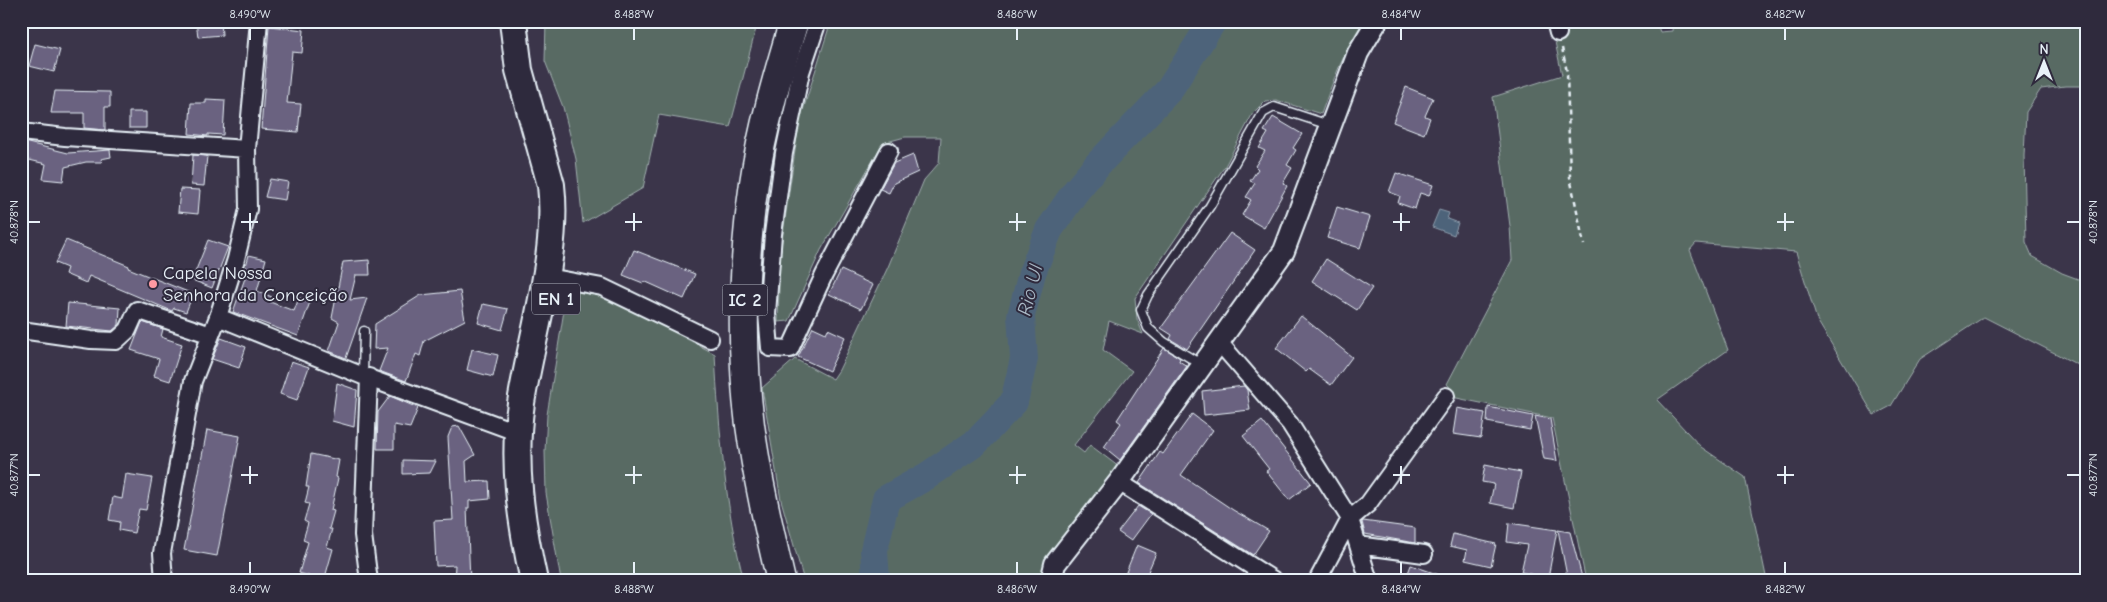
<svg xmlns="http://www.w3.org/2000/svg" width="2107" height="602" viewBox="0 0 2107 602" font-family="'Comic Neue',sans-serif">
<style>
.green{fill:#596b63;stroke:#a0aeae}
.water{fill:#4e647a;stroke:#8c9cac}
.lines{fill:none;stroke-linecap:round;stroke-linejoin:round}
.river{stroke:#4e647a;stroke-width:28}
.building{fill:#6a6280;stroke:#e8f1f8}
.service-casing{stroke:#e8f1f8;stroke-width:11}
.minor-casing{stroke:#e8f1f8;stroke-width:20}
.tertiary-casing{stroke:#e8f1f8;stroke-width:24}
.primary-casing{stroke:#e8f1f8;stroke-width:30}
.trunk-casing{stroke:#e8f1f8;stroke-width:31}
.path{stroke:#e8f1f8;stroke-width:2.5;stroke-dasharray:5 4;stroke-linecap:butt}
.service{stroke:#2f2a3d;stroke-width:8}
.minor{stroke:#2f2a3d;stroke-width:16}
.tertiary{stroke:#2f2a3d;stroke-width:20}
.primary{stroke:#2f2a3d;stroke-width:26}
.trunk{stroke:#2f2a3d;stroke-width:28}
.ticks{fill:none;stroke:#e8f1f8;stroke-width:2}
.poi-dot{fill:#ff9aa2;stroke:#2f2a3d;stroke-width:2}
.labels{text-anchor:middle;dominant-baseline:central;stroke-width:4;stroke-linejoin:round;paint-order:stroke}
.shield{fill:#2f2a3d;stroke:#b0b5c0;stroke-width:1}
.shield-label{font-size:18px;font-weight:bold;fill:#e8f1f8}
.poi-label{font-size:19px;fill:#e8f1f8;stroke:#2f2a3d;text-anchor:start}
.water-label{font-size:20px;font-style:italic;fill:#aab9c6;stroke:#2f2a3d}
.neatline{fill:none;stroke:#e8f1f8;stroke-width:2}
.ticks-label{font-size:12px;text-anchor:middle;fill:#e8f1f8}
</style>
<rect width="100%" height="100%" fill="#3b354a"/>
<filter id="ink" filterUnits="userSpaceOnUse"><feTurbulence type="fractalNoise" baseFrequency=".02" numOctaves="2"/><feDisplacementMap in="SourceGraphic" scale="10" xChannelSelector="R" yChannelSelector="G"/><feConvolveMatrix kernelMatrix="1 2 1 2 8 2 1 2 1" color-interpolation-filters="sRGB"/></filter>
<g filter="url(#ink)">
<path class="green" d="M 546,21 L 758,21 L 730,127 L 659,115 L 643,188 L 583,223 L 576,159 L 563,107 L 545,61 Z
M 831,21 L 1205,21 L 1163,86 L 1111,139 L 1046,221 L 1023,276 L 1014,312 L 1017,359 L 1000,405 L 964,441 L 882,493 L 867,550 L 870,581 L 804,581 L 781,500 L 762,388 L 795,359 L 833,379 L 839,370 L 888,267 L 924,180 L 939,163 L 941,137 L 905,137 L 883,143 L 821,250 L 789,321 L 778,322 L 780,254 L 799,123 Z
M 1219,21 L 1366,21 C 1344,49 1333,81 1321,114 L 1276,100 L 1265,101 L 1253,113 L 1225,166 L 1135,298 L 1137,319 L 1143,334 L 1109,321 L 1103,350 L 1132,371 L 1074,445 L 1084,453 L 1090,445 L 1119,467 L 1058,543 L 1040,581 L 881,581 L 881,537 L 890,506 L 902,495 L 940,475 L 974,450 L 1003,422 L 1017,404 L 1029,351 L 1026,313 L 1050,238 L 1076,198 L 1190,73 Z
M 1561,21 L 1656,21 L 1660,32 L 1672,31 L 1673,21 L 2086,21 L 2086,86 L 2065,86 L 2041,89 L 2026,112 L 2024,156 L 2026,242 L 2032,256 L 2062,273 L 2086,282 L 2086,369 L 1984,317 L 1920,359 L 1891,406 L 1874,415 L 1817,320 L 1796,252 L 1696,243 L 1690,250 L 1728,350 L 1657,400 L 1701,447 L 1745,477 L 1767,581 L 1586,581 L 1552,418 L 1452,397 L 1454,392 L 1447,384 L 1512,260 L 1510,226 L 1493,97 L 1562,75 L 1554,37 Z
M 584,288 L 615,300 L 715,354 C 719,430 725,506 744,581 L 561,581 L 546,493 L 545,451 L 547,415 L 567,292 Z"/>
<path class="water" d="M 1439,210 L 1449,213 L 1447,219 L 1458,223 L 1454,235 L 1432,227 Z"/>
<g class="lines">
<path class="river" d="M 876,581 L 874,550 L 886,499 L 927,476 L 975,443 L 1014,402 L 1024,359 L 1021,316 L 1032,273 L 1049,230 L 1075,192 L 1098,164 L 1169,90 L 1213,21"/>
</g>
<path class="building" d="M 196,21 L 221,21 L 222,35 L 198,37 Z
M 269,26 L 304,30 L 302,53 L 292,52 L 287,103 L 301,104 L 298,132 L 261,129 Z
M 35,44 L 60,50 L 54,72 L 29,66 Z
M 1406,87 L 1433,98 L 1425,116 L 1430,118 L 1424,134 L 1393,122 Z
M 55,91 L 110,92 L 110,107 L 105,107 L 105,130 L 84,128 L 84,113 L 51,113 Z
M 206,99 L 225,100 L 223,135 L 208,134 L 208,136 L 189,134 L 191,103 L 206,103 Z
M 129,112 L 146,112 L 146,128 L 129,128 Z
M 1273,117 L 1302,134 L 1293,148 L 1296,150 L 1287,165 L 1292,168 L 1283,183 L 1287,186 L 1264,228 L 1242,215 L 1251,200 L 1246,197 L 1255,183 L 1250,181 L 1258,169 L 1255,166 L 1265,151 L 1259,148 L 1268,133 L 1264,131 Z
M 24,142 L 68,153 L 110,150 L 111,157 L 101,159 L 102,162 L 86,162 L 65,167 L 63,181 L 43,179 L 46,164 L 21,158 Z
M 193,155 L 207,156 L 204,186 L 191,185 Z
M 913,155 L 918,172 L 894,183 L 889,193 L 880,189 L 894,163 Z
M 1396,173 L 1433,185 L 1429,196 L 1420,193 L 1415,209 L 1398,203 L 1400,196 L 1389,192 Z
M 270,179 L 288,182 L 285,200 L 265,197 Z
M 180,189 L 200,190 L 198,214 L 178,212 Z
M 1337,207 L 1370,217 L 1360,248 L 1327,238 Z
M 1230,233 L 1255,250 L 1187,349 L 1170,339 L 1172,335 L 1161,328 Z
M 66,240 L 129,266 L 128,268 L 193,294 L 186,312 L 174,308 L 172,311 L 89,276 L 86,283 L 65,274 L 67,268 L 55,263 Z
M 208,240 L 228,247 L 212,288 L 192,280 Z
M 634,250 L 695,274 L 684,299 L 644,281 L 643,283 L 623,275 Z
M 249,255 L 266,259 L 257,291 L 272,297 L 270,302 L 294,311 L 299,298 L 310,302 L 298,336 L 233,312 L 245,278 L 243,277 Z
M 1326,259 L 1372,288 L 1357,310 L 1312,281 Z
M 369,260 L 370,275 L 356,275 L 350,300 L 367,298 L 346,358 L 329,351 L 339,322 L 332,318 L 343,262 Z
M 841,270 L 873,285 L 861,309 L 829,294 Z
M 460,291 L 465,320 L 424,341 L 420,356 L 416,354 L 406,381 L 379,371 L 388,348 L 374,349 L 375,324 L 421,295 Z
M 68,303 L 120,308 L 119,325 L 112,331 L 66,326 Z
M 483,304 L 508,309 L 502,330 L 478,323 Z
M 1301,316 L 1352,357 L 1331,385 L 1309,369 L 1306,372 L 1276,348 Z
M 142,322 L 163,329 L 161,337 L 182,344 L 170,381 L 154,376 L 159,359 L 131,350 Z
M 813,327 L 826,333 L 828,329 L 845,337 L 829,371 L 798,357 Z
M 221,338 L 246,347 L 239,368 L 212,359 Z
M 1164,348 L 1180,358 L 1179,361 L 1187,366 L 1120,460 L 1104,447 L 1121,423 L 1117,420 Z
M 472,349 L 498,355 L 493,377 L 467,370 Z
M 291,361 L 309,367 L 297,400 L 280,394 Z
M 337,383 L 357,390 L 354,427 L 332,421 Z
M 1244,386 L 1247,390 L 1250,410 L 1204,415 L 1202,391 Z
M 390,396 L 418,408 L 410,428 L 394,425 L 394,449 L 377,449 L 378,412 Z
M 1488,407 L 1533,416 L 1530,430 L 1487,422 Z
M 1457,408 L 1485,413 L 1481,438 L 1453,434 Z
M 1192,414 L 1213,430 L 1181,475 L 1233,510 L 1269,531 L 1253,555 L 1139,483 L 1160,452 L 1163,454 Z
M 1535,416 L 1550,419 L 1557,461 L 1544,459 Z
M 1262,421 L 1311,483 L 1289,500 L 1266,471 L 1269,469 L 1243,436 Z
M 459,426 L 475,455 L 466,461 L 467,482 L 489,481 L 490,499 L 469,501 L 469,508 L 467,508 L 470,581 L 454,581 L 455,565 L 436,566 L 434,521 L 453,520 L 448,437 L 452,427 Z
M 207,430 L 240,436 L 217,556 L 184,550 Z
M 311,454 L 339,460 L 336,477 L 338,478 L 331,510 L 334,511 L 329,529 L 332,529 L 327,547 L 333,549 L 324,581 L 308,581 L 309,576 L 299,573 L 308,542 L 303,540 L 308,523 L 304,521 L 309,504 L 305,503 L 309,487 L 306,487 Z
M 403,460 L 436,461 L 430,473 L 403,474 Z
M 1485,465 L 1521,472 L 1514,508 L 1490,503 L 1494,484 L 1482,482 Z
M 126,474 L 152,478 L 146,510 L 139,509 L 134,533 L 119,530 L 120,522 L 109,520 L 113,497 L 122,499 Z
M 1138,506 L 1151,514 L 1131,541 L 1118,532 Z
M 1363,521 L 1415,528 L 1415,543 L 1365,534 L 1362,522 Z
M 1509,523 L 1557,530 L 1548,578 L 1521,572 L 1527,545 L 1507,542 Z
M 1558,530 L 1570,532 L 1583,581 L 1568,581 Z
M 1453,534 L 1496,544 L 1491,566 L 1465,560 L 1467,550 L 1450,546 Z
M 1137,545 L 1156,553 L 1144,581 L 1134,581 L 1124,577 Z
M 1411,565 L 1451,579 L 1450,581 L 1405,581 Z"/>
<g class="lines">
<g class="service-casing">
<path id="service" d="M 1202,365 L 1164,342 L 1148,328 L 1141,310 L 1148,295 L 1210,206 L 1263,113 L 1274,107 L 1329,125
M 363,376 L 364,331"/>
</g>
<g class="minor-casing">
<path id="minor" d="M 818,21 L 801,72 L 784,153 L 773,234 L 767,314 L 770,348 L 790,349 L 824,275 L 889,151
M 1555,21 L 1558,33
M 21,132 L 65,137 L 247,149
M 559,279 L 602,287 L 710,339
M 218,317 L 363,376 L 519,433
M 21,330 L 91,340 L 116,341 L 128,330 L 137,310 L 211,335
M 1218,341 L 1290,424 L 1350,519 L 1369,581
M 369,377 L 363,535 L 369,581
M 1119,482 L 1275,581
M 1358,545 L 1424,554
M 164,581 L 162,553 L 193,381 L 218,317 L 236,259 L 248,209 L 247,149 L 259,21
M 1317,581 L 1350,519 L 1368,504 L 1446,396"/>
</g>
<g class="tertiary-casing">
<path id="tertiary" d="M 1051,581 L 1055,564 L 1119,482 L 1284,251 L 1358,53 L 1377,21"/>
</g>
<g class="primary-casing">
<path id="primary" d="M 513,21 L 519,70 L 551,185 C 559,253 532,334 521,403 C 512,463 521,522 534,581"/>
</g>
<g class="trunk-casing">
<path id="trunk" d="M 781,581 C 769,529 757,477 750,425 C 740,346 743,262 754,183 C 762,128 778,74 794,21"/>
</g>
<path class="path" d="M 1562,48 L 1567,72 L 1570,177 L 1584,245"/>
<use href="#service" class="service"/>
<use href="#minor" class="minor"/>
<use href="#tertiary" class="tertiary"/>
<use href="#primary" class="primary"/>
<use href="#trunk" class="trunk"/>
</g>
</g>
<path class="ticks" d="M 250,28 L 250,40M 634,28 L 634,40M 1017,28 L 1017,40M 1401,28 L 1401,40M 1785,28 L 1785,40M 250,213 L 250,231M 634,213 L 634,231M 1017,213 L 1017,231M 1401,213 L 1401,231M 1785,213 L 1785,231M 28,222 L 40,222M 241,222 L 258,222M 625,222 L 642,222M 1009,222 L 1026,222M 1393,222 L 1410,222M 1777,222 L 1794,222M 2067,222 L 2080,222M 250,466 L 250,484M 634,466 L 634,484M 1017,466 L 1017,484M 1401,466 L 1401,484M 1785,466 L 1785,484M 28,475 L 40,475M 241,475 L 258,475M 625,475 L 642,475M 1009,475 L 1026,475M 1393,475 L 1410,475M 1777,475 L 1794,475M 2067,475 L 2080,475M 250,562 L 250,574M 634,562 L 634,574M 1017,562 L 1017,574M 1401,562 L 1401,574M 1785,562 L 1785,574"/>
<circle class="poi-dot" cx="153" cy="284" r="5"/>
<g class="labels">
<g class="shield">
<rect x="532" y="283.5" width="48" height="31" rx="4"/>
<rect x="722.5" y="284.5" width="45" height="31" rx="4"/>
</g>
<g class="shield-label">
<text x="556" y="299">EN 1</text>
<text x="745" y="300">IC 2</text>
</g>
<g class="poi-label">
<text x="163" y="273">Capela Nossa<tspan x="163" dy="22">Senhora da Conceição</tspan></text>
</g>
<g class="water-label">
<text transform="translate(1030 290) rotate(-76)">Rio Ul</text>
</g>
</g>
<rect width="2107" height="602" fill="none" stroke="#2f2a3d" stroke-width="55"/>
<g transform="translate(2044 62)" stroke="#2f2a3d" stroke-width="4" paint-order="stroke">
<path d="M0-4L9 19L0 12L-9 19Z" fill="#e8f1f8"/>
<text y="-8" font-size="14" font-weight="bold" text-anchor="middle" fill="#e8f1f8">N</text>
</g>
<rect x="28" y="28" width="2052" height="546" class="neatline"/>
<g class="ticks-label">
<text x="250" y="18">8.490°W</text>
<text x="634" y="18">8.488°W</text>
<text x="1017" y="18">8.486°W</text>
<text x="1401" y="18">8.484°W</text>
<text x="1785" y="18">8.482°W</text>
<text transform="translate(14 222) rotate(-90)" y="4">40.878°N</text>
<text transform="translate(2093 222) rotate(-90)" y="4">40.878°N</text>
<text transform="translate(14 475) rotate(-90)" y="4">40.877°N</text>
<text transform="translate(2093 475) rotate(-90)" y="4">40.877°N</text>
<text x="250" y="593">8.490°W</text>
<text x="634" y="593">8.488°W</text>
<text x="1017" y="593">8.486°W</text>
<text x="1401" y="593">8.484°W</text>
<text x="1785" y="593">8.482°W</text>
</g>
</svg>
